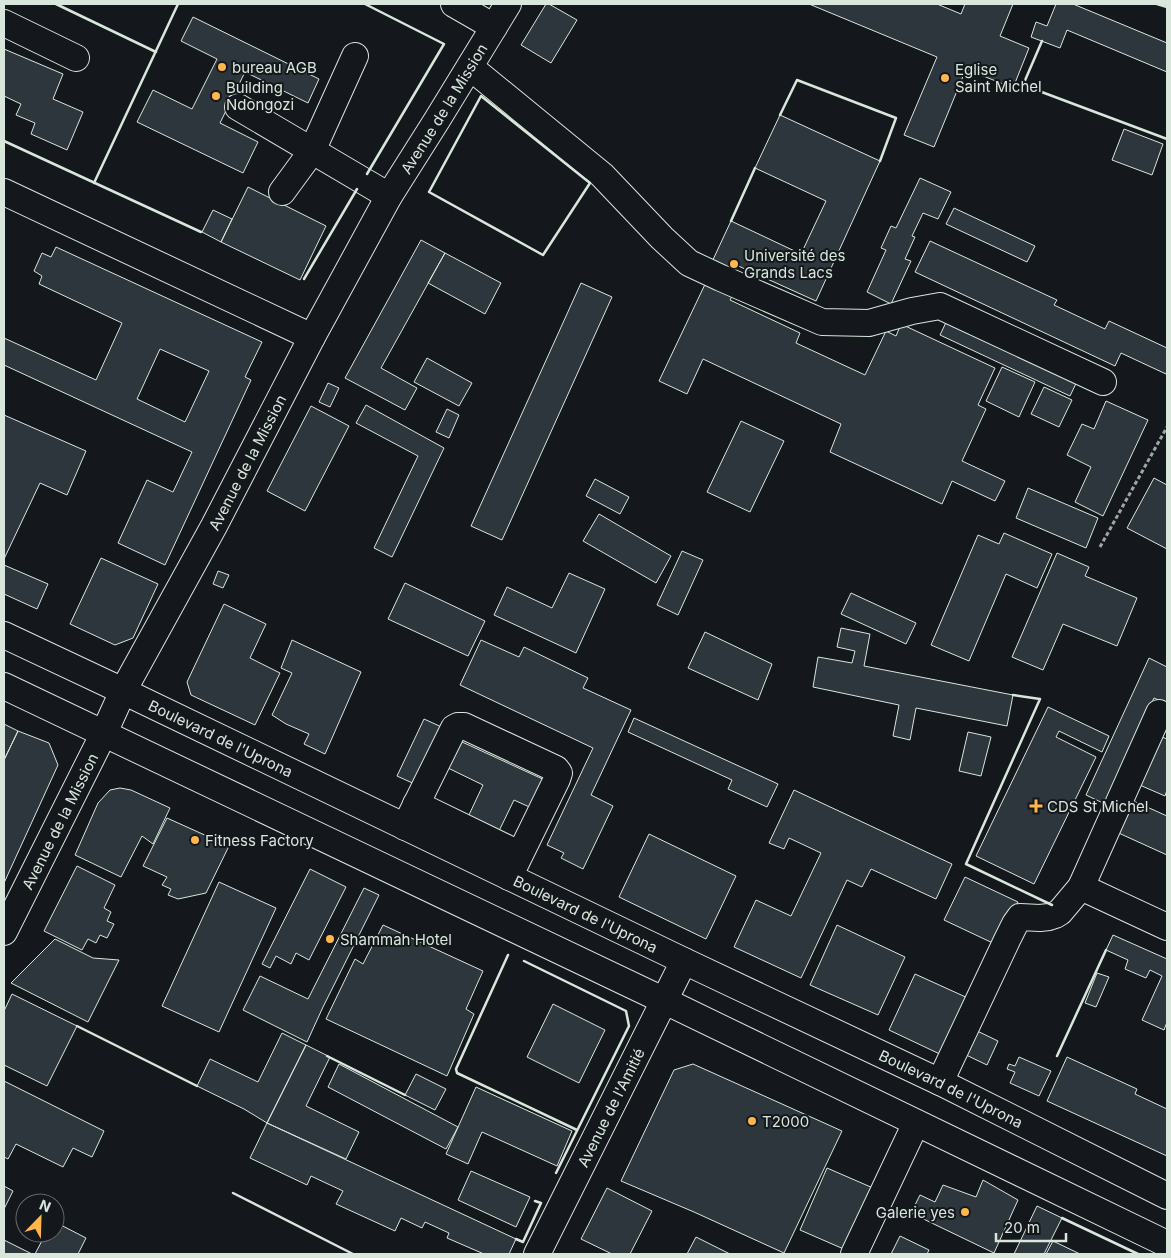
<svg xmlns="http://www.w3.org/2000/svg" width="1171" height="1258" viewBox="0 0 1171 1258" font-family="Inter,sans-serif">
<style>
.building{fill:#2c363c;stroke:#d8e6dc;fill-rule:evenodd}
.lines{fill:none;stroke-linecap:round;stroke-linejoin:round}
.minor-casing{stroke:#d8e6dc;stroke-width:28}
.path{stroke:#9da8a2;stroke-width:3;stroke-dasharray:4 2.5;stroke-linecap:butt}
.minor{stroke:#14181c;stroke-width:26}
.wall{stroke:#d8e6dc;stroke-width:2.5}
.poi-dot{fill:#ffb74d;stroke:#14181c;stroke-width:2}
.labels{text-anchor:middle;dominant-baseline:central;stroke-width:4;stroke-linejoin:round;paint-order:stroke}
.poi-label{font-size:15px;fill:#d8e6dc;stroke:#14181c;text-anchor:start}
.street-label{font-size:15px;fill:#d8e6dc;stroke:#14181c}
</style>
<rect width="100%" height="100%" fill="#14181c"/>
<path class="building" d="M 546,4 L 549,4 L 577,20 L 551,63 L 521,45 Z
M 809,4 L 937,4 L 961,14 L 965,4 L 1013,4 L 1000,36 L 1029,48 L 1013,88 L 966,69 L 934,147 L 904,135 L 937,57 Z
M 1056,4 L 1073,4 L 1167,43 L 1167,72 L 1067,30 L 1060,48 L 1031,37 L 1036,22 L 1047,26 Z
M 193,17 L 319,79 L 308,103 L 245,72 L 220,123 L 258,142 L 243,173 L 137,122 L 153,90 L 192,109 L 217,59 L 181,41 Z
M 4,49 L 63,74 L 53,99 L 83,112 L 67,150 L 31,134 L 35,123 L 16,115 L 21,104 L 4,96 Z
M 780,115 L 880,161 L 816,301 L 734,264 L 730,272 L 711,264 L 731,221 L 801,254 L 826,201 L 755,168 Z
M 1124,129 L 1163,144 L 1152,175 L 1112,160 Z
M 920,178 L 951,192 L 938,219 L 923,213 L 912,236 L 915,237 L 905,259 L 911,261 L 891,304 L 867,292 L 886,250 L 881,248 L 891,226 L 896,228 Z
M 248,187 L 326,226 L 300,280 L 221,242 Z
M 954,208 L 1035,246 L 1027,262 L 946,224 Z
M 213,210 L 232,219 L 221,242 L 202,232 Z
M 421,240 L 445,253 L 381,368 L 417,388 L 405,410 L 345,378 Z
M 930,241 L 1057,300 L 1054,305 L 1105,329 L 1109,321 L 1167,348 L 1167,370 L 1166,374 L 1121,353 L 1115,366 L 915,272 Z
M 56,247 L 262,342 L 245,377 L 251,380 L 165,565 L 118,543 L 147,480 L 173,492 L 192,452 L 4,365 L 4,338 L 96,380 L 122,323 L 39,284 L 42,276 L 34,271 L 42,253 L 51,257 ZM 160,349 L 209,371 L 185,422 L 137,399 Z
M 445,253 L 501,283 L 485,314 L 428,283 Z
M 708,278 L 735,291 L 730,300 L 800,333 L 796,343 L 865,375 L 886,331 L 896,336 L 901,324 L 995,368 L 978,405 L 986,409 L 962,461 L 1005,481 L 995,501 L 952,481 L 942,504 L 830,452 L 841,424 L 703,359 L 687,394 L 659,381 Z
M 581,283 L 612,297 L 502,540 L 471,526 Z
M 950,314 L 1080,375 L 1070,396 L 940,335 Z
M 427,358 L 472,383 L 459,406 L 414,382 Z
M 1002,367 L 1035,382 L 1019,417 L 986,401 Z
M 328,383 L 339,388 L 330,407 L 319,402 Z
M 1044,387 L 1072,400 L 1059,427 L 1031,414 Z
M 1106,401 L 1148,420 L 1103,516 L 1075,502 L 1091,467 L 1067,455 L 1082,424 L 1094,429 Z
M 366,405 L 444,448 L 392,557 L 374,548 L 418,456 L 356,423 Z
M 311,406 L 349,426 L 305,511 L 267,491 Z
M 447,409 L 459,415 L 449,438 L 436,432 Z
M 4,415 L 86,451 L 67,495 L 40,483 L 4,559 Z
M 741,421 L 784,441 L 750,512 L 707,492 Z
M 1154,478 L 1167,485 L 1167,549 L 1127,528 Z
M 595,479 L 629,497 L 620,514 L 586,496 Z
M 1028,488 L 1098,518 L 1086,548 L 1016,518 Z
M 599,514 L 671,556 L 656,583 L 583,541 Z
M 1004,533 L 1052,554 L 1037,588 L 1006,574 L 969,661 L 931,645 L 978,535 L 999,544 Z
M 682,551 L 703,560 L 678,615 L 657,605 Z
M 1057,553 L 1089,567 L 1085,576 L 1137,598 L 1117,646 L 1063,624 L 1043,670 L 1012,657 Z
M 101,558 L 158,584 L 133,638 L 115,645 L 70,624 Z
M 4,565 L 48,584 L 37,609 L 4,594 Z
M 218,571 L 229,575 L 223,588 L 213,584 Z
M 569,573 L 605,589 L 576,653 L 494,615 L 507,587 L 552,608 Z
M 405,583 L 485,621 L 468,656 L 388,619 Z
M 851,593 L 916,623 L 906,644 L 841,614 Z
M 224,604 L 266,624 L 250,658 L 280,673 L 255,725 L 191,695 L 187,682 Z
M 841,628 L 870,634 L 864,666 L 1013,695 L 1007,726 L 916,708 L 910,740 L 893,736 L 899,705 L 813,687 L 818,657 L 852,663 L 855,651 L 837,647 Z
M 705,632 L 772,664 L 758,700 L 688,668 Z
M 292,640 L 361,672 L 325,754 L 304,744 L 309,734 L 286,724 L 272,715 L 292,673 L 281,668 Z
M 481,640 L 519,657 L 524,647 L 588,678 L 583,688 L 631,710 L 591,795 L 613,806 L 583,869 L 561,858 L 564,853 L 547,845 L 593,748 L 460,685 Z
M 1149,658 L 1167,667 L 1167,704 L 1154,698 L 1105,804 L 1086,795 Z
M 1048,707 L 1109,736 L 1102,752 L 1059,731 L 1056,737 L 1096,757 L 1034,884 L 976,856 Z
M 634,718 L 778,784 L 767,807 L 728,789 L 732,780 L 628,732 Z
M 424,719 L 446,729 L 419,786 L 397,776 Z
M 4,724 L 18,731 L 4,760 Z
M 18,731 L 49,743 L 58,765 L 4,883 L 4,760 Z
M 968,732 L 991,737 L 981,776 L 959,771 Z
M 1157,735 L 1167,739 L 1167,790 L 1165,796 L 1135,783 Z
M 460,741 L 549,782 L 536,810 L 514,800 L 499,831 L 468,817 L 483,785 L 448,768 Z
M 120,788 L 131,790 L 170,808 L 153,844 L 142,836 L 121,877 L 75,855 L 98,803 L 110,790 Z
M 794,790 L 952,864 L 936,899 L 871,869 L 862,887 L 847,880 L 801,978 L 734,947 L 756,900 L 791,916 L 821,853 L 789,838 L 784,849 L 769,843 Z
M 1127,798 L 1167,816 L 1167,855 L 1112,830 Z
M 167,818 L 229,846 L 206,893 L 178,899 L 168,895 L 171,889 L 162,885 L 167,877 L 143,866 Z
M 649,834 L 736,876 L 706,939 L 619,897 Z
M 77,866 L 115,885 L 104,908 L 111,912 L 107,921 L 114,924 L 107,938 L 100,935 L 96,943 L 88,939 L 82,950 L 44,931 Z
M 310,869 L 346,887 L 309,960 L 296,953 L 291,964 L 276,956 L 270,968 L 262,964 Z
M 965,877 L 1018,902 L 997,945 L 944,920 Z
M 219,882 L 276,908 L 219,1032 L 162,1006 Z
M 364,888 L 379,895 L 323,1007 L 307,1042 L 243,1010 L 260,976 L 308,999 Z
M 383,925 L 483,971 L 466,1009 L 474,1014 L 447,1076 L 326,1019 L 355,959 L 363,964 Z
M 837,925 L 905,957 L 878,1015 L 810,985 Z
M 1113,935 L 1167,959 L 1167,1022 L 1164,1030 L 1142,1020 L 1162,976 L 1150,970 L 1146,978 L 1125,969 L 1128,960 L 1106,950 Z
M 55,939 L 93,958 L 119,960 L 88,1022 L 11,983 Z
M 1097,973 L 1109,977 L 1096,1007 L 1085,1003 Z
M 915,974 L 970,999 L 944,1056 L 889,1030 Z
M 12,994 L 77,1026 L 47,1086 L 4,1065 L 4,1011 Z
M 553,1004 L 605,1030 L 579,1083 L 527,1057 Z
M 973,1029 L 998,1041 L 987,1065 L 962,1053 Z
M 282,1033 L 306,1045 L 267,1123 L 244,1109 L 197,1086 L 210,1059 L 258,1082 Z
M 306,1045 L 330,1057 L 306,1106 L 359,1132 L 346,1159 L 267,1123 Z
M 1019,1057 L 1051,1071 L 1039,1096 L 1010,1083 L 1015,1072 L 1007,1069 L 1009,1064 L 1015,1066 Z
M 1067,1057 L 1137,1089 L 1135,1094 L 1167,1109 L 1167,1156 L 1047,1101 Z
M 339,1064 L 458,1127 L 446,1149 L 328,1087 Z
M 693,1064 L 842,1131 L 784,1253 L 694,1212 L 621,1181 L 674,1070 Z
M 416,1074 L 446,1089 L 435,1110 L 405,1095 Z
M 4,1081 L 104,1131 L 92,1157 L 73,1148 L 63,1167 L 16,1144 L 8,1159 L 4,1157 Z
M 476,1087 L 572,1131 L 557,1166 L 482,1132 L 468,1164 L 446,1154 Z
M 267,1123 L 516,1239 L 509,1254 L 484,1254 L 447,1238 L 449,1233 L 425,1222 L 422,1228 L 401,1218 L 395,1231 L 336,1204 L 343,1191 L 311,1176 L 307,1185 L 250,1158 Z
M 827,1168 L 873,1188 L 846,1250 L 800,1230 Z
M 471,1171 L 530,1197 L 516,1227 L 458,1200 Z
M 983,1180 L 1018,1200 L 994,1253 L 911,1213 L 920,1195 L 935,1202 L 943,1185 L 976,1197 Z
M 4,1186 L 13,1191 L 4,1209 Z
M 607,1188 L 652,1211 L 630,1254 L 612,1254 L 581,1239 Z
M 1037,1206 L 1062,1218 L 1044,1254 L 1014,1254 Z
M 55,1222 L 86,1238 L 78,1254 L 35,1254 L 46,1233 L 55,1233 Z
M 900,1236 L 929,1250 L 927,1254 L 891,1254 Z
M 696,1237 L 730,1254 L 687,1254 Z
M 4,1240 L 32,1254 L 4,1254 Z
M 1053,1241 L 1080,1254 L 1046,1254 Z"/>
<g class="lines">
<g class="minor-casing">
<g id="minor">
<path d="M 454,4 L 494,27"/>
<path d="M 4,23 L 76,58"/>
<path d="M 470,67 L 602,175 L 662,238 L 689,263 L 721,278 L 822,322 L 869,323 L 912,311 L 940,306 L 1103,382"/>
<path d="M 238,107 L 389,196"/>
<path d="M 4,192 L 312,337"/>
<path d="M 282,192 L 312,151 L 355,56"/>
<path id="s1" d="M 4,635 L 123,691 L 684,961 L 940,1082 L 1167,1196"/>
<path d="M 4,686 L 665,1001 L 1167,1244"/>
<path d="M 416,804 L 519,854"/>
<path d="M 405,827 L 454,728 L 458,726 L 464,726 L 556,769 L 559,773 L 557,779 L 509,877"/>
<path d="M 1081,887 L 1167,927"/>
<path id="s2" d="M 4,932 L 104,733 L 123,691 L 214,526 L 312,337 L 389,196 L 437,120 L 508,4"/>
<path d="M 940,1082 L 1007,940 L 1015,924 L 1020,917 L 1040,918 L 1049,917 L 1055,915 L 1060,912 L 1081,887 L 1159,713"/>
<path id="s3" d="M 537,1254 L 684,961"/>
<path d="M 854,1254 L 916,1123"/>
</g>
</g>
<path class="path" d="M 1100,547 L 1167,427"/>
<use href="#minor" class="minor"/>
<path class="wall" d="M 56,4 L 156,52
M 365,4 L 444,44 L 367,174
M 1157,4 L 1167,7
M 1042,41 L 1023,85 L 1167,139
M 481,96 L 590,183 L 543,255 L 429,192 Z
M 780,115 L 797,80 L 896,118 L 880,161
M 4,141 L 201,232
M 94,183 L 178,4
M 731,221 L 755,168
M 304,279 L 357,189
M 1013,695 L 1040,699 L 966,864 L 1052,905
M 508,955 L 456,1069 L 457,1073 L 577,1130
M 524,961 L 626,1011 L 629,1026 L 556,1173
M 77,1026 L 197,1086
M 327,1056 L 405,1095
M 1057,1056 L 1106,950
M 233,1193 L 353,1254
M 1062,1218 L 1138,1254
M 516,1239 L 523,1242 L 541,1203 L 535,1201"/>
</g>
<g class="poi-dot">
<circle cx="222" cy="67" r="5"/>
<circle cx="945" cy="78" r="5"/>
<circle cx="216" cy="96" r="5"/>
<circle cx="734" cy="264" r="5"/>
<path d="M1033.5 798.5h5v5h5v5h-5v5h-5v-5h-5v-5h5z"/>
<circle cx="195" cy="840" r="5"/>
<circle cx="330" cy="939" r="5"/>
<circle cx="752" cy="1121" r="5"/>
<circle cx="965" cy="1212" r="5"/>
</g>
<g class="labels">
<g class="poi-label">
<text x="232" y="67">bureau AGB</text>
<text x="955" y="69">Eglise<tspan x="955" dy="17">Saint Michel</tspan></text>
<text x="226" y="87">Building<tspan x="226" dy="17">Ndongozi</tspan></text>
<text x="744" y="255">Université des<tspan x="744" dy="17">Grands Lacs</tspan></text>
<text x="1047" y="806">CDS St Michel</text>
<text x="205" y="840">Fitness Factory</text>
<text x="340" y="939">Shammah Hotel</text>
<text x="762" y="1121">T2000</text>
<text x="955" y="1212" text-anchor="end">Galerie yes</text>
</g>
<g class="street-label">
<text stroke="none"><textPath href="#s2" startOffset="934">Avenue de la Mission</textPath></text>
<text stroke="none"><textPath href="#s2" startOffset="529">Avenue de la Mission</textPath></text>
<text stroke="none"><textPath href="#s1" startOffset="240">Boulevard de l'Uprona</textPath></text>
<text stroke="none"><textPath href="#s2" startOffset="124">Avenue de la Mission</textPath></text>
<text stroke="none"><textPath href="#s1" startOffset="645">Boulevard de l'Uprona</textPath></text>
<text stroke="none"><textPath href="#s1" startOffset="1050">Boulevard de l'Uprona</textPath></text>
<text stroke="none"><textPath href="#s3" startOffset="164">Avenue de l'Amitié</textPath></text>
</g>
</g>
<rect width="1171" height="1258" fill="none" stroke="#d8e6dc" stroke-width="10"/>
<g transform="translate(40 1218) rotate(23)"><circle r="24" fill="#14181c" stroke="#626a69"/>
<path d="M0-4L9 19L0 12L-9 19Z" fill="#ffb74d"/>
<text y="-8" font-size="14" font-weight="bold" text-anchor="middle" fill="#d8e6dc">N</text>
</g>
<path d="M996 1233v8h70v-8" fill="none" stroke="#d8e6dc" stroke-width="2.5"/>
<text x="1004" y="1233" font-size="15" fill="#d8e6dc" stroke="#14181c" stroke-width="4" paint-order="stroke">20 m</text>
</svg>
